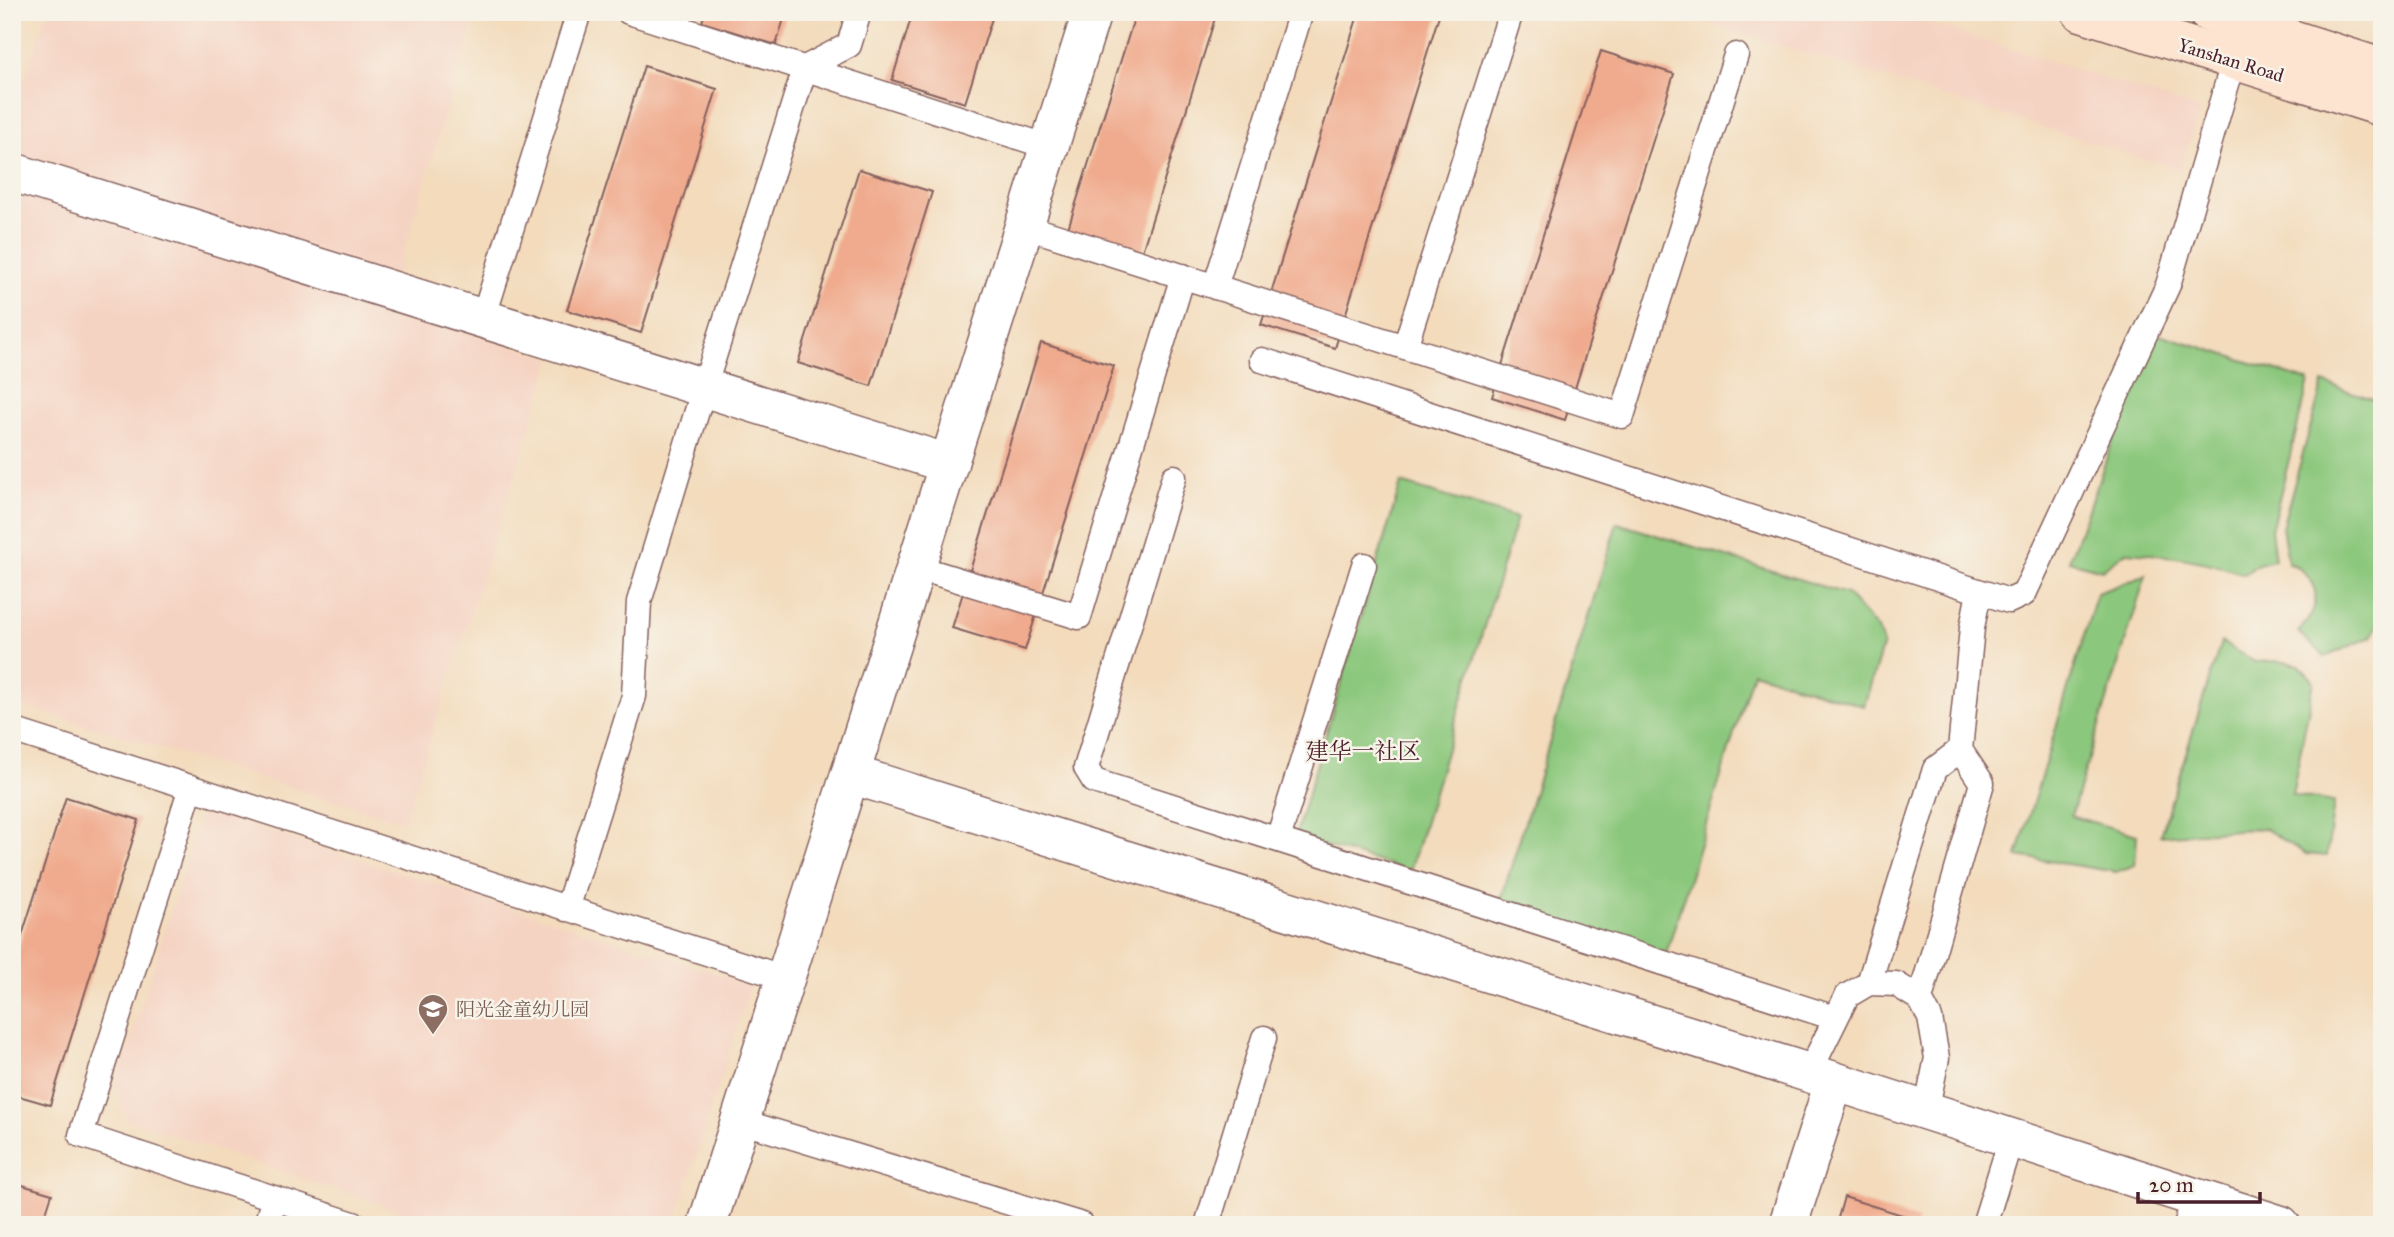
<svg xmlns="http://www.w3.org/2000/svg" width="2394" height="1237" viewBox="0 0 2394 1237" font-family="'IM FELL Great Primer','Noto Serif SC',serif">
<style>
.built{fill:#f5d3c2}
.green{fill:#8bc77c;stroke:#6a7354;stroke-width:2}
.building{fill:#f0aa8d}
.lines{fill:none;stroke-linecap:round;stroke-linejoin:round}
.lane-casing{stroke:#85615e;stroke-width:27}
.street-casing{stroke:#85615e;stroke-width:41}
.secondary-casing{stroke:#85615e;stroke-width:41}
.lane{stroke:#fff;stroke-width:24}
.street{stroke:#fff;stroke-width:38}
.secondary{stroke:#fde4d1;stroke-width:38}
.labels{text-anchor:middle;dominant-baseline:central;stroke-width:5;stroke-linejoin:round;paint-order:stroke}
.street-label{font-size:19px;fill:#4a1f2b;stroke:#f7f3e8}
.education-label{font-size:19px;fill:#785e54;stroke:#f7f3e8;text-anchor:start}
.quarter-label{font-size:23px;fill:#4a1f2b;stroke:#f7f3e8}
</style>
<rect width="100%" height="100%" fill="#f7f3e8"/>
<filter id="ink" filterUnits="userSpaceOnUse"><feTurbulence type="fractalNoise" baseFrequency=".0143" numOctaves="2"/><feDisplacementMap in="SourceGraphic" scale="14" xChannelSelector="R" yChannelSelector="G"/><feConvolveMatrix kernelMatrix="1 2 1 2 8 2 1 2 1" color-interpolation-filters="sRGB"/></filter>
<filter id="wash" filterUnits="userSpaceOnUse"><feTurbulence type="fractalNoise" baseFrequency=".00686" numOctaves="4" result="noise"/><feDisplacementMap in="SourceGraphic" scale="28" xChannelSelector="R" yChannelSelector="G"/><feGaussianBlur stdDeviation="1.57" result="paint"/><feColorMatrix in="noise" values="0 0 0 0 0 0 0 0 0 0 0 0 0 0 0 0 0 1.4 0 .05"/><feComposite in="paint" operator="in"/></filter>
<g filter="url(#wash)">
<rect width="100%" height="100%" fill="#f3dbbc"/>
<path class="built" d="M 47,12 L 476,12 L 387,307 L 552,358 L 404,822 L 12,703 L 12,116 Z
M 1672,12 L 1894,12 L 2200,109 L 2180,170 Z
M 203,810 L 751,984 L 674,1225 L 443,1225 L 127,1120 L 115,1088 Z"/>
<path class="green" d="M 2153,332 L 2309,381 L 2271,530 L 2275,560 L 2258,564 L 2245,574 C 2204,560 2169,555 2126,552 L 2102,570 L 2069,561 Z
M 2323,383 L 2382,402 L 2382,618 L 2371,637 L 2325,657 L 2298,632 C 2324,607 2321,578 2288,562 L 2282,527 Z
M 1401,483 L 1517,518 L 1410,871 L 1295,837 Z
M 1617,523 L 1847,594 L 1878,629 L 1883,644 L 1864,706 L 1753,672 L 1666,954 L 1500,903 Z
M 2146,575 L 2071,816 L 2137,835 L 2135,865 L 2116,872 L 2017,856 L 2097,593 Z
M 2221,642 L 2255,662 L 2280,661 L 2299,665 L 2314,681 L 2292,795 L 2334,802 L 2327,856 L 2306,854 L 2264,828 L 2160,836 Z"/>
<g id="blocks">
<path class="building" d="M 705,12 L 786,12 L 776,45 L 702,22 Z
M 913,12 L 994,12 L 965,103 L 892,80 Z
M 1136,12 L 1217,12 L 1140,258 L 1066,235 Z
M 1359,12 L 1440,12 L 1335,348 L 1261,325 Z
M 1601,51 L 1674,74 L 1565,420 L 1492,397 Z
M 644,66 L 717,89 L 641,333 L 567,310 Z
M 859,169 L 932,192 L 871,386 L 798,363 Z
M 1041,343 L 1114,366 L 1025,650 L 952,628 Z
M 66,797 L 139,820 L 50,1105 L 12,1094 L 12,967 Z
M 12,1182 L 52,1194 L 42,1225 L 12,1225 Z
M 1844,1197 L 1918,1220 L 1916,1225 L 1836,1225 Z"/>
</g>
</g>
<g filter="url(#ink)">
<use href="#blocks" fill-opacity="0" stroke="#85615e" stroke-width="2"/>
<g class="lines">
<g class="lane-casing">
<path id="lane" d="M 629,12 L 1049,147
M 1024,226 L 1622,416 L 1736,55
M 1215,287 L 1301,12
M 483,319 L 579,12
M 1405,347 L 1511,12
M 1262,360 L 2009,601 L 2024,594 L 2168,285 L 2234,60
M 1174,477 L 1086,768 L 1094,781 L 1835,1018
M 916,567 L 1079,617 L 1183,276
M 12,730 L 785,978
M 1960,750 L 1972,628 L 1979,592
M 191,787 L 81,1135 L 356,1225
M 1278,839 L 1364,565
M 567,909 L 634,696 L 639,602 L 704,388 L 805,68 L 849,45 L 859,12
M 1869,983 L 1935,769 L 1960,750 L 1982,783 L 1920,999
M 1809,1073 L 1847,996 L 1869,983 L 1896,984 L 1920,999 L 1930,1018 L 1937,1058 L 1926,1112
M 740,1121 L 1082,1225
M 266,1225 L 274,1198
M 1207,1225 L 1264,1038
M 1984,1225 L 2011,1139
M 2186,1225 L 2195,1197"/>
</g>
<g class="street-casing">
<path id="street" d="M 12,172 L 949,464
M 850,774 L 1809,1073 L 2281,1225
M 707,1225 L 1092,12
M 1788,1225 L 1834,1082"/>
</g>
<g class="secondary-casing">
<path id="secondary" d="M 2081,12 L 2382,107
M 2207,12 L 2382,68"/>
</g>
<use href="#lane" class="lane"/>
<use href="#street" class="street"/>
<use href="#secondary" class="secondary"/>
</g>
</g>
<defs>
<g id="school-pin" transform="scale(1.575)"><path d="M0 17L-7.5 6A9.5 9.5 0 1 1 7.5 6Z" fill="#8d6e63" stroke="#f7f3e8"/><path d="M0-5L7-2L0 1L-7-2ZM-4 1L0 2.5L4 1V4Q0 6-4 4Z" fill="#fff"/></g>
</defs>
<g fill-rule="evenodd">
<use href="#school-pin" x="433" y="1009"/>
</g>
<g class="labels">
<g class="street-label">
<text transform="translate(2231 60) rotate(17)">Yanshan Road</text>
</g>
<g class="education-label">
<text x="456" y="1009">阳光金童幼儿园</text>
</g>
<g class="quarter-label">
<text x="1363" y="751">建华一社区</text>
</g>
</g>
<rect width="2394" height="1237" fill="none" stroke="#f7f3e8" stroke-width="42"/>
<path d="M2138 1192v10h122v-10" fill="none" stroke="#4a1f2b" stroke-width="3.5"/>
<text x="2149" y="1192" font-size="21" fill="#4a1f2b" stroke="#f7f3e8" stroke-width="5" paint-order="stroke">20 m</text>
</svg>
